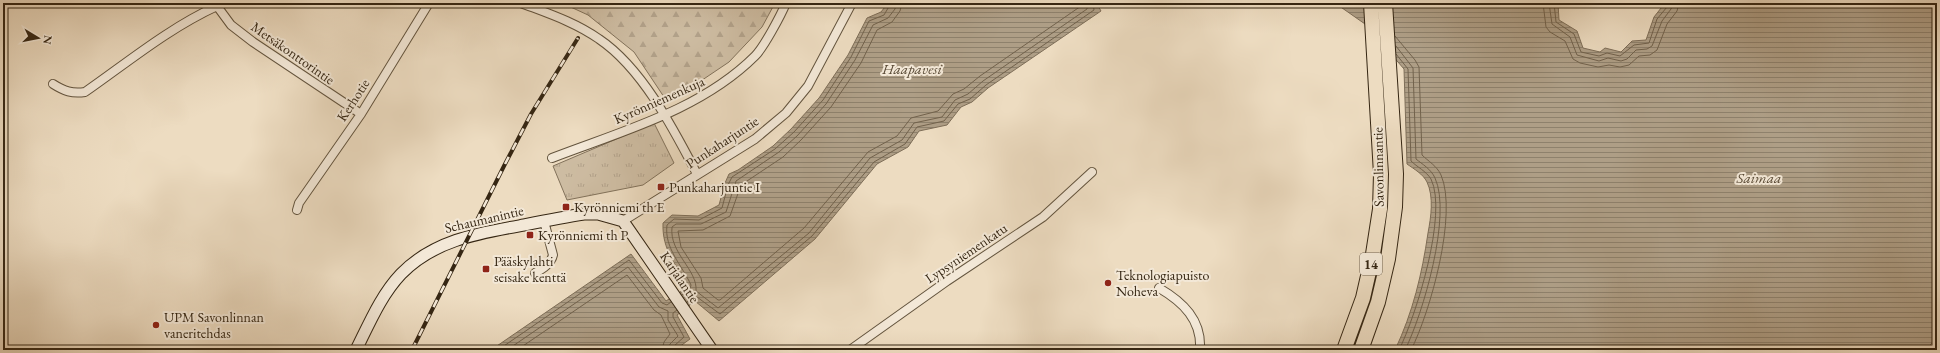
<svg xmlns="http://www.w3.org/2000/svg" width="1940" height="353" viewBox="0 0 1940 353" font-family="'EB Garamond',serif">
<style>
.grass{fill:url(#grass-tufts);stroke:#82725b}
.forest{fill:url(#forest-firs);stroke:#82725b}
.water{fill:url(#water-rules);stroke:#7e6e58}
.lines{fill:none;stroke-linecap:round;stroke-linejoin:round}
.shore{stroke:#72624c;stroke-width:1}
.street-casing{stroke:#63543e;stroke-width:10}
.secondary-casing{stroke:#352613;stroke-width:13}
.highway-casing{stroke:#352613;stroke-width:16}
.street{stroke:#f3e8d7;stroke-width:8}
.secondary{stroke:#f3e8d7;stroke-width:11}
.highway{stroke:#eddcc1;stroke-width:14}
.rail-casing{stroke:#352613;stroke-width:4}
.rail{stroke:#f3e8d7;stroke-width:2.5;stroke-dasharray:8;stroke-linecap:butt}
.poi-dot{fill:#8f2418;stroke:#f3e8d7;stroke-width:1.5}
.labels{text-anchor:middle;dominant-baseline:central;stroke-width:4;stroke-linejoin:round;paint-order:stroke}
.shield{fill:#f3e8d7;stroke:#6e604e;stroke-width:1}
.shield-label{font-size:13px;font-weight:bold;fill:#352613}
.street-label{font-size:14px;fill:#352613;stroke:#f3e8d7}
.poi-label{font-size:14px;fill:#352613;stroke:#f3e8d7;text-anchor:start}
.water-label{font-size:15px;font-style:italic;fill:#594a36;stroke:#f3e8d7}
</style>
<defs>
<pattern id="grass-tufts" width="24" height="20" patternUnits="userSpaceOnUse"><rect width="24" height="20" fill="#cebda3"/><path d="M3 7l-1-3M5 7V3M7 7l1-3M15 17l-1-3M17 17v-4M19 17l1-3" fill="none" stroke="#b2a28b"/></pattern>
<pattern id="forest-firs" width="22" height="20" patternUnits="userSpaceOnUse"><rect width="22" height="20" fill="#cebda3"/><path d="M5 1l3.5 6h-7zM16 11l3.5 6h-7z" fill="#b2a28b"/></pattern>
<pattern id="water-rules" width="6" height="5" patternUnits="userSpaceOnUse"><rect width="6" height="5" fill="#ae9e86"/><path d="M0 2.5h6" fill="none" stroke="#8e816c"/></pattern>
</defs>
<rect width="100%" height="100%" fill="#eddcc1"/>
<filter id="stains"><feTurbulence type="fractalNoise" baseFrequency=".005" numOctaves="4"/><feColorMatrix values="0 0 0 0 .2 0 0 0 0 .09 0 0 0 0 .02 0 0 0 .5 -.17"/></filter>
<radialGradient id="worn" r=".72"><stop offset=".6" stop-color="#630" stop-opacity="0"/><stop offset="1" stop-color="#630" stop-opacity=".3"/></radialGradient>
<path class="grass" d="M 654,123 L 674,163 L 643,185 L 567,200 L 553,166 Z"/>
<path class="forest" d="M 562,3 L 775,3 L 762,27 L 729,62 L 677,97 L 664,97 L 634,52 L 588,15 Z"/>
<path class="water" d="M 888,3 L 1099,3 L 1097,4 L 1101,11 L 988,88 L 972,102 L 961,107 L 947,125 L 919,131 L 908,147 L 877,164 L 815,239 L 719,321 L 695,301 L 677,315 L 690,339 L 675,350 L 491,350 L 631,254 L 666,301 L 688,287 C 676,263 662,251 663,223 L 672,215 L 698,216 L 719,205 L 725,183 L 729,174 L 738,170 L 773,146 L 791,129 L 819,98 L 848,55 L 867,18 L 881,12 Z
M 1335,3 L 1558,3 L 1559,20 L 1577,31 L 1583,48 L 1600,52 L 1605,48 L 1621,52 L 1632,41 L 1646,40 L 1654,17 L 1665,3 L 1937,3 L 1937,338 L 1925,350 L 1395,350 C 1413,312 1422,274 1428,233 C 1431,217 1434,197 1427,182 C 1423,174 1414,169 1407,164 L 1404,69 L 1365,24 Z"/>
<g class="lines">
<path class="shore" d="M 896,3 L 895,9 L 888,18 L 873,25 L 855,60 L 826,104 L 797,136 L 779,152 L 736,181 L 726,212 L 701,224 L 676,224 L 672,227 C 669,253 698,270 696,291 L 718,308 L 809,233 L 870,158 L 902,140 L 914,123 L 942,117 L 955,100 L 968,94 L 983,81 L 1087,9 L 1088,3
M 902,3 L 900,11 L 892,22 L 877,30 L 861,63 L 831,107 L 801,140 L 783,157 L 741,185 L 730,216 L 703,230 L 678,231 L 681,247 L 701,278 L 703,288 L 718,300 L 720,300 L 804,228 L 868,152 L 897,136 L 911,118 L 938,111 L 953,94 L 964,89 L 980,76 L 1081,6 L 1082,3
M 1543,3 L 1546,27 L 1550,32 L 1565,41 L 1573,59 L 1580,63 L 1598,67 L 1609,65 L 1620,67 L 1629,65 L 1639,56 L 1650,55 L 1657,50 L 1667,24 L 1677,11 L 1679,3
M 1549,3 L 1552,24 L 1570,37 L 1577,55 L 1599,61 L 1608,58 L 1621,61 L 1627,59 L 1636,50 L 1647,49 L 1652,46 L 1662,21 L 1671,9 L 1673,3
M 1554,3 L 1556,22 L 1574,34 L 1581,52 L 1599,56 L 1607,53 L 1620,56 L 1634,45 L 1649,43 L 1657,19 L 1667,7 L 1668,3
M 1395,36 L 1415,60 L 1419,67 L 1422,155 C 1428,161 1437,166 1441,175 C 1458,214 1430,313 1411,350
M 1396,46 L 1413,68 L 1416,159 C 1422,164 1431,169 1435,178 C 1452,215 1423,314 1405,350
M 1396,54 L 1408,69 L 1411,161 C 1417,167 1426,171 1431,179 C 1448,214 1416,316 1399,350
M 682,295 L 690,289 L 691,285 C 682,265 664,248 667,225 L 674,219 L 699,220 L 722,208 L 728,185 L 732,177 L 775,149 L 794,132 L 823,100 L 851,57 L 869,21 L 884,15 L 891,3
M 687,302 L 693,298 L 697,297 L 720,314 L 812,236 L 874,162 L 905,144 L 917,127 L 944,121 L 958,104 L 970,99 L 986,85 L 1094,10 L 1093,3
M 498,350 L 629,260 L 662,303 L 667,305 L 671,302
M 507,350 L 628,267 L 659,307 L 668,311 L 668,320 L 678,336 L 670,344 L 668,350
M 517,350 L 627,275 L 654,310 L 661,315 L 670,334 L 664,342 L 662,350
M 673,350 L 674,346 L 684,337 L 673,317 L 673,313 L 677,310"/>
<g class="street-casing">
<path id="street" d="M 521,3 C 547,13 575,22 599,39 C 642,68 673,128 697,174
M 53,84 C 64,91 72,94 85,92 C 128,62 169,28 217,6 L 231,25 L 253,42 L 361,114
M 552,158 C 622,131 701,110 755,56 C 764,47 781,15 786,3
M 297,210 L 299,203 L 361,114 L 429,3
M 623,221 L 755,139 L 786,113 L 808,86 L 852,3
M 535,273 C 542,269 551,264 553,255 L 544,221
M 1159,288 C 1183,302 1202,320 1200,350
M 850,350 L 947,281 L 1043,217 L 1092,172"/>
</g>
<g class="secondary-casing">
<path id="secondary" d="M 356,350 C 369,324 381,295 401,274 C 434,240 479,233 524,225 C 544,221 564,217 584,214 L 598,214 L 623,221 L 712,350"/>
</g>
<g class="highway-casing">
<path id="highway" d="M 1344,350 L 1363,298 L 1373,254 L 1380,209 L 1381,174 L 1371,3
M 1361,350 L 1378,302 L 1388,259 L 1395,207 L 1396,174 L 1385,3"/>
</g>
<use href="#street" class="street"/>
<use href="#secondary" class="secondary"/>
<use href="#highway" class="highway"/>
<g class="rail-casing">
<path id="rail" d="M 412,350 L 504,166 L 531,114 L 578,38"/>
</g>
<use href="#rail" class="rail"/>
</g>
<g class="poi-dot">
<rect x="657" y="183" width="8" height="8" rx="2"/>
<rect x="562" y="203" width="8" height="8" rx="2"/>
<rect x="526" y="231" width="8" height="8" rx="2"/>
<rect x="482" y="265" width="8" height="8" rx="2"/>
<circle cx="1108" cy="283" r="4"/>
<circle cx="156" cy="325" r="4"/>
</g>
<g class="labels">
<rect class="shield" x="1360" y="253" width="22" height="22" rx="3"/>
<g class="shield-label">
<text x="1371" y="264">14</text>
</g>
<g class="street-label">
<text transform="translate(293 53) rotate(35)">Metsäkonttorintie</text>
<text transform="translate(353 100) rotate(-57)">Kerhotie</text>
<text transform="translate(659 100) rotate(-24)">Kyrönniemenkuja</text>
<text transform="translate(722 142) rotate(-33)">Punkaharjuntie</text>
<text transform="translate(1378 167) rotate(-91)">Savonlinnantie</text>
<text transform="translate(484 219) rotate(-13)">Schaumanintie</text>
<text transform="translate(966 253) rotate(-34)">Lypsyniemenkatu</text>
<text transform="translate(680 277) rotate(56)">Karjalantie</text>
</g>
<g class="poi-label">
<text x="669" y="187">Punkaharjuntie I</text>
<text x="574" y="207">Kyrönniemi th E</text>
<text x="538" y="235">Kyrönniemi th P</text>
<text x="494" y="261">Pääskylahti<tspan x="494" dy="16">seisake kenttä</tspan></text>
<text x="1116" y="275">Teknologiapuisto<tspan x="1116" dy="16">Noheva</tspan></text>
<text x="164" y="317">UPM Savonlinnan<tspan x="164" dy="16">vaneritehdas</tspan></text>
</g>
<g class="water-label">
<text x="912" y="68">Haapavesi</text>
<text x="1759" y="177">Saimaa</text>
</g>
</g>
<rect width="1940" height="353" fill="none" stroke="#eddcc1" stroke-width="16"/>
<rect x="4" y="4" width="1932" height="345" fill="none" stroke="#352613" stroke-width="2"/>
<rect x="8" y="8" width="1924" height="337" fill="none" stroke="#352613"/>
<g transform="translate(38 38) rotate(100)" stroke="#f3e8d7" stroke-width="3" paint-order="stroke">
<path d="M0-3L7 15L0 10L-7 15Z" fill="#352613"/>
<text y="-6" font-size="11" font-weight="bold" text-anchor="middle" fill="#352613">N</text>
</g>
<rect width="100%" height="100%" filter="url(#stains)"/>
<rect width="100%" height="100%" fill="url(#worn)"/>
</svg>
